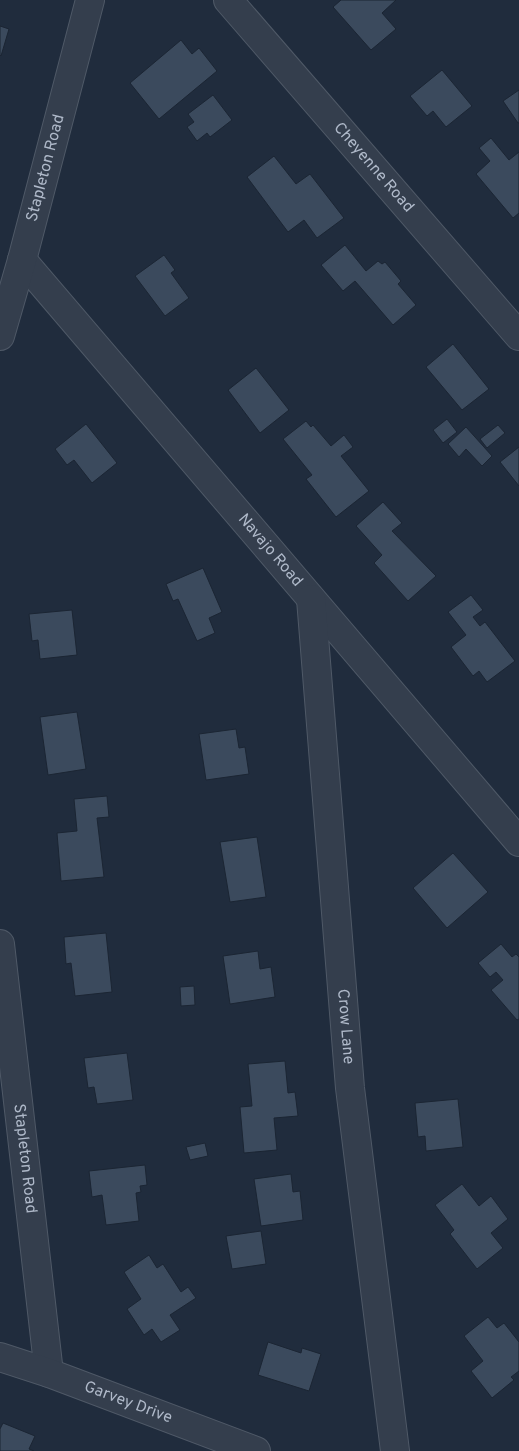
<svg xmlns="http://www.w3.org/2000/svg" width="519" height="1451" viewBox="0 0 519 1451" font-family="Overpass,sans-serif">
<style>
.building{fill:#3b4a5d;stroke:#1b2533}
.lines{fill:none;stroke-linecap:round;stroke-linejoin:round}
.minor-casing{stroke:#4f5967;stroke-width:30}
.minor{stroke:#343e4d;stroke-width:28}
.labels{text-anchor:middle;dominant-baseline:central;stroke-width:4;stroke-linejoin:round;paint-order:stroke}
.street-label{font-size:16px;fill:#afb9c9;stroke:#192331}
</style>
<rect width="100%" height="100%" fill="#202c3d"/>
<path class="building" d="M 341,0 L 396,0 L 382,13 L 396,29 L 371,50 L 333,7 Z
M 0,26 L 9,29 L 1,56 L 0,55 Z
M 181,40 L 192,54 L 199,48 L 217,71 L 159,119 L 130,83 Z
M 442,70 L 472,106 L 446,127 L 433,111 L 427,116 L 410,96 Z
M 519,90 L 519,123 L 518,123 L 503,101 Z
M 213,95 L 232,120 L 210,137 L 207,133 L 197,141 L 187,127 L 194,122 L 188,114 Z
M 491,138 L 509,160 L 519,152 L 519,213 L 513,218 L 476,174 L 490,161 L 479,148 Z
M 274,156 L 296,184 L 310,174 L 344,218 L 317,238 L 304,220 L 288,232 L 247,177 Z
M 345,245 L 366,271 L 378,261 L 382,264 L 385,262 L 401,281 L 398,284 L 416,305 L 393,325 L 355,281 L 343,291 L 321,265 Z
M 164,255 L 175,270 L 171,273 L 189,298 L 165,316 L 135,276 Z
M 453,344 L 489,389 L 462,410 L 426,367 Z
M 256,368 L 289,410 L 260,433 L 228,390 Z
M 447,419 L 457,432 L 443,443 L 433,430 Z
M 306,421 L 311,427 L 313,425 L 331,446 L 344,435 L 353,447 L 341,456 L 369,491 L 336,517 L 306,479 L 312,475 L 283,439 Z
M 86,424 L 117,463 L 92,483 L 74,460 L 67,465 L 55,449 Z
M 498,425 L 505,433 L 487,448 L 480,439 Z
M 466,427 L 492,456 L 482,466 L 466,449 L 459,457 L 448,444 Z
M 519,447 L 519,486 L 500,462 Z
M 383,502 L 402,523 L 392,531 L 436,576 L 408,601 L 374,563 L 382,555 L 356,526 Z
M 203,568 L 222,612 L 209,618 L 215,633 L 197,641 L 178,599 L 173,601 L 166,584 Z
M 471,595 L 483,610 L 473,617 L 480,626 L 485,622 L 515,661 L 487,682 L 479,671 L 473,676 L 451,647 L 466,635 L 448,612 Z
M 72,610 L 77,655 L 40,659 L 38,640 L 32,641 L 29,614 Z
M 77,712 L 86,769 L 48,775 L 40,717 Z
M 236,729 L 239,748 L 245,747 L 249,774 L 206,780 L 199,734 Z
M 107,796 L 109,817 L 97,818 L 104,877 L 61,881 L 57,833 L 77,831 L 74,799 Z
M 257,837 L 266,897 L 230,902 L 220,842 Z
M 453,853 L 488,892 L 447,928 L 413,888 Z
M 106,933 L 112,992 L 75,996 L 71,963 L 66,964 L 64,937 Z
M 501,944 L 512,957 L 516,954 L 519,957 L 519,1019 L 517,1020 L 491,990 L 503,980 L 496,972 L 490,977 L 478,963 Z
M 258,951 L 260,969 L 271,967 L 275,997 L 230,1004 L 223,956 Z
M 194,986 L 195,1005 L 181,1006 L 180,987 Z
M 127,1053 L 133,1100 L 97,1104 L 94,1087 L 88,1088 L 84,1058 Z
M 285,1061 L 288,1093 L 295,1092 L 298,1116 L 274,1118 L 277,1150 L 244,1153 L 240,1107 L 252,1106 L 248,1064 Z
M 458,1099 L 463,1147 L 426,1151 L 425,1136 L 418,1137 L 415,1103 Z
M 205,1143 L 208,1156 L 190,1160 L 186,1147 Z
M 145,1165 L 147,1185 L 140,1186 L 141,1192 L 136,1193 L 139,1221 L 106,1225 L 102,1195 L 92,1197 L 89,1171 Z
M 291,1174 L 293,1192 L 300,1191 L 303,1220 L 261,1226 L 254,1179 Z
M 462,1184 L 479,1206 L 491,1196 L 508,1219 L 491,1233 L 503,1248 L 477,1269 L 450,1234 L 454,1230 L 435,1205 Z
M 261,1231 L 266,1264 L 232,1269 L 226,1236 Z
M 149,1255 L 157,1268 L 163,1264 L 181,1292 L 188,1287 L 196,1298 L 170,1315 L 180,1330 L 161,1342 L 152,1329 L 144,1335 L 127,1309 L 141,1299 L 124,1272 Z
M 488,1317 L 497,1328 L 504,1323 L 519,1342 L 519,1371 L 511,1377 L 514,1380 L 492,1398 L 471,1371 L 483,1361 L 464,1336 Z
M 268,1342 L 301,1353 L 302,1348 L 321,1354 L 309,1391 L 258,1375 Z
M 3,1423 L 35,1436 L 29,1449 L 34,1451 L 0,1451 L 0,1429 Z"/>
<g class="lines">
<g class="minor-casing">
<g id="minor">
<path id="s1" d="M 228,0 L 519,336"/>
<path id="s2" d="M 22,260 L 519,842"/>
<path id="s3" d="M 0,336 L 22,260 L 90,0"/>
<path id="s4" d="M 311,599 L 350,1088 L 395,1451"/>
<path id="s5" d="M 0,944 L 49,1373"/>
<path id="s6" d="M 0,1357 L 49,1373 L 256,1451"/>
</g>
</g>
<use href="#minor" class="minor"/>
</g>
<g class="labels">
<g class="street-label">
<text stroke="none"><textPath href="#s3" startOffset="174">Stapleton Road</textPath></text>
<text stroke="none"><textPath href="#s1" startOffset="222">Cheyenne Road</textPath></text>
<text stroke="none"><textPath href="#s2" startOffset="382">Navajo Road</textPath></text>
<text stroke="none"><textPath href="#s4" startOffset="429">Crow Lane</textPath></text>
<text stroke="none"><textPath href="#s5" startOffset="216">Stapleton Road</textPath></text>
<text stroke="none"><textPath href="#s6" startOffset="136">Garvey Drive</textPath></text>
</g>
</g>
</svg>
